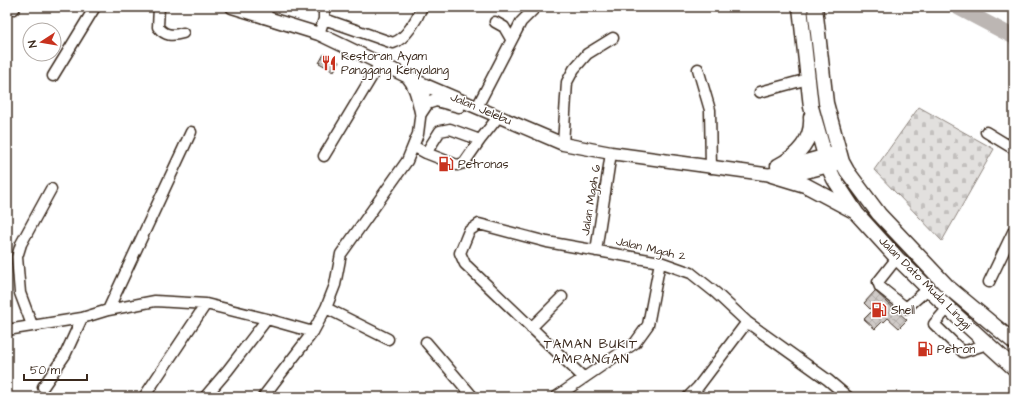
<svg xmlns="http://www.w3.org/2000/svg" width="1021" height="404" viewBox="0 0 1021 404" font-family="'Architects Daughter',sans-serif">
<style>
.cemetery{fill:url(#cemetery-stones);stroke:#8e857e}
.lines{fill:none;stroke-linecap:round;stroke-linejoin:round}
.river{stroke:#bcb6b3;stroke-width:15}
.building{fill:url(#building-cross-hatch);stroke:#3b2a1e}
.minor-casing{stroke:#3b2a1e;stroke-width:13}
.major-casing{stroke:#3b2a1e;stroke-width:15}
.highway-casing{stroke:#3b2a1e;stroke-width:17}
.minor{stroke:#fff;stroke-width:10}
.major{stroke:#fff;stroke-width:12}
.highway{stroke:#fff;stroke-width:14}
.labels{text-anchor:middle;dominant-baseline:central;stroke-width:3;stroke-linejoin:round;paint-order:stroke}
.poi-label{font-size:12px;fill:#3b2a1e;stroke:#fff;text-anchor:start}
.street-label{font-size:12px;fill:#3b2a1e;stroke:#fff}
.neighbourhood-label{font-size:13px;letter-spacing:1px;fill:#3b2a1e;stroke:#fff}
</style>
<defs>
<pattern id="cemetery-stones" width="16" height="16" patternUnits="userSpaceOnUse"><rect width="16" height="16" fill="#e2e0de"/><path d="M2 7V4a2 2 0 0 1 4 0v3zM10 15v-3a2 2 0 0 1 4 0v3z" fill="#c3c0be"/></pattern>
<pattern id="building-cross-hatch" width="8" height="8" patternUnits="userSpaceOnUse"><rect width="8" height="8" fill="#cfcac7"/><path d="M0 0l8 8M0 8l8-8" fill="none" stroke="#b3aeaa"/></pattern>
</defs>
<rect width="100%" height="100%" fill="#fff"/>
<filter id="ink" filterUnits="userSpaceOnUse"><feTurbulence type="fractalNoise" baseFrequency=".025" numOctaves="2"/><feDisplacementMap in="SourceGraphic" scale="8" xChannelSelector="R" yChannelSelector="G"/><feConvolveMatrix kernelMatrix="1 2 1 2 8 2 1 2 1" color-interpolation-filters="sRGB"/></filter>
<g filter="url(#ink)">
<path class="cemetery" d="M 919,107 L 994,149 L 942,241 L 874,170 Z"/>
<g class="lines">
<path class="river" d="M 957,7 L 1014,37"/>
</g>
<path class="building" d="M 324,54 L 339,62 L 334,71 L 319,63 Z
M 875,291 L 907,320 L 899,328 L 888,318 L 884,322 L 883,321 L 875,329 L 864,319 L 872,311 L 864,303 Z"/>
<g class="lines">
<g class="minor-casing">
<path id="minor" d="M 159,7 L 158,27 C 165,36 172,36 183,33
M 14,9 L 15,7
M 264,18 L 268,7
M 324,19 L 393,43 C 406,39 417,19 422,7
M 495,22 L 504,27 L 511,39
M 319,34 L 324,19 L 324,7
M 698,69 L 710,110 L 711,168
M 53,76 L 95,7
M 760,92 L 808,79
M 477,107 L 521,22 L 536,7
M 986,132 L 1014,149
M 563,144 L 567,82 L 574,69 L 587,54 L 613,38
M 413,146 L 426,153 L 457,165 L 464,163 L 480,140 L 499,116
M 426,153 L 440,131 L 450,129 L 480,140
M 324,156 L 380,63
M 596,251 L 611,153
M 897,258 L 878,282 L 880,287 L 906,308 L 928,289
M 989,282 L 1014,230
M 326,308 L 388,339
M 948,308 L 934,324 L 963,352 L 987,344
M 108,310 L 191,132
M 32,325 L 20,293 L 17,257 L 21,244 L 51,189
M 531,328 L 562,297
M 7,330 L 82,318
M 426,342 L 473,397
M 584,378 L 465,264 L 460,253 L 469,231 L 479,224 L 547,242 L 660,262 L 691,273 L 716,293 L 747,322 L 828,380 L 848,397
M 43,387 L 65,355 L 82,318 L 108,310 L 155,301 L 206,304 L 267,319 L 313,332
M 144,397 L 206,304
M 205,397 L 228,370 L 267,319
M 263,397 L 313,332 L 326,308 L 335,285 L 341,254 L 407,161 L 418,134 L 422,102 L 427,86
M 556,397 L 635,343 L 648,325 L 660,262
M 688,397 L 698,387 L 747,322"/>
</g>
<g class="major-casing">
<path id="major" d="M 232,7 L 319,34 L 427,86 L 563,144 L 611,153 L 772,175 L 802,173 L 837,164
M 407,76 C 416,86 418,99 421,112
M 421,112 L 427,103 L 436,100 L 459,106
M 778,166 L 795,164 L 834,153"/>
</g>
<g class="highway-casing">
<path id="highway" d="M 800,7 L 811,107 L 828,166 L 834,179 L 857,214 L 897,258 L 948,308 L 1014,368
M 815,7 L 826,103 L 842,162 L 847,171 L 879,214 L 949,288 L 1014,342
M 778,166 C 797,156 813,141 811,117
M 772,175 L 805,185 L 854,211"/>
</g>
<use href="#minor" class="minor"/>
<use href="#major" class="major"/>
<use href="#highway" class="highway"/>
</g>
</g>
<defs>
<g id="restaurant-bare" transform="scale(1.2)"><path d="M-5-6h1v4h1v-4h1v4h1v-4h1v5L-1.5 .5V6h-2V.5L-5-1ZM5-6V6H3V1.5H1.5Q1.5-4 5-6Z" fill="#c8321e" stroke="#fff" stroke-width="2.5" paint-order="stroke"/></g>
<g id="fuel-bare" transform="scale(1.2)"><path d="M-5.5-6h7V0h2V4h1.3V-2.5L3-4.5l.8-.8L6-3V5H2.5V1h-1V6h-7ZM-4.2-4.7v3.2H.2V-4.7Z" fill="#c8321e" stroke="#fff" stroke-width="2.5" paint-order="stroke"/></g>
</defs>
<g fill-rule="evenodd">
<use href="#restaurant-bare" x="329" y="63"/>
<use href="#fuel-bare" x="446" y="164"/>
<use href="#fuel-bare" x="879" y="310"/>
<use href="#fuel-bare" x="925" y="349"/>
</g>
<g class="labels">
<g class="poi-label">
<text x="341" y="56">Restoran Ayam<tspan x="341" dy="14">Panggang Kenyalang</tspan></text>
<text x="458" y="164">Petronas</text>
<text x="891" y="310">Shell</text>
<text x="937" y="349">Petron</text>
</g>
<g class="street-label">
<text transform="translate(481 109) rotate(23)">Jalan Jelebu</text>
<text transform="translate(591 200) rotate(-81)">Jalan Mgah 6</text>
<text transform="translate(651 249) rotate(13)">Jalan Mgah 2</text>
<text transform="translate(925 283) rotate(45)">Jalan Dato Muda Linggi</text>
</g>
<g class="neighbourhood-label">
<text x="591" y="344">TAMAN BUKIT<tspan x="591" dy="15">AMPANGAN</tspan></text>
</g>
</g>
<rect width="1021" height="404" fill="none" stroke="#fff" stroke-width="24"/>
<rect x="12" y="12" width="997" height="380" fill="none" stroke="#3b2a1e" stroke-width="1.5" filter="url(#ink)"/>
<g transform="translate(42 42) rotate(258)"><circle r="19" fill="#ffffff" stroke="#b1aaa5"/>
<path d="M0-3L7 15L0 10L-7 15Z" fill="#c8321e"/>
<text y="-6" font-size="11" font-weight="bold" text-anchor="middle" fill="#3b2a1e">N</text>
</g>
<path d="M24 374v6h63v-6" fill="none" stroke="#3b2a1e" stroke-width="2"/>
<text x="30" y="374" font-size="12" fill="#3b2a1e" stroke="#ffffff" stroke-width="3" paint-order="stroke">50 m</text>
</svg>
